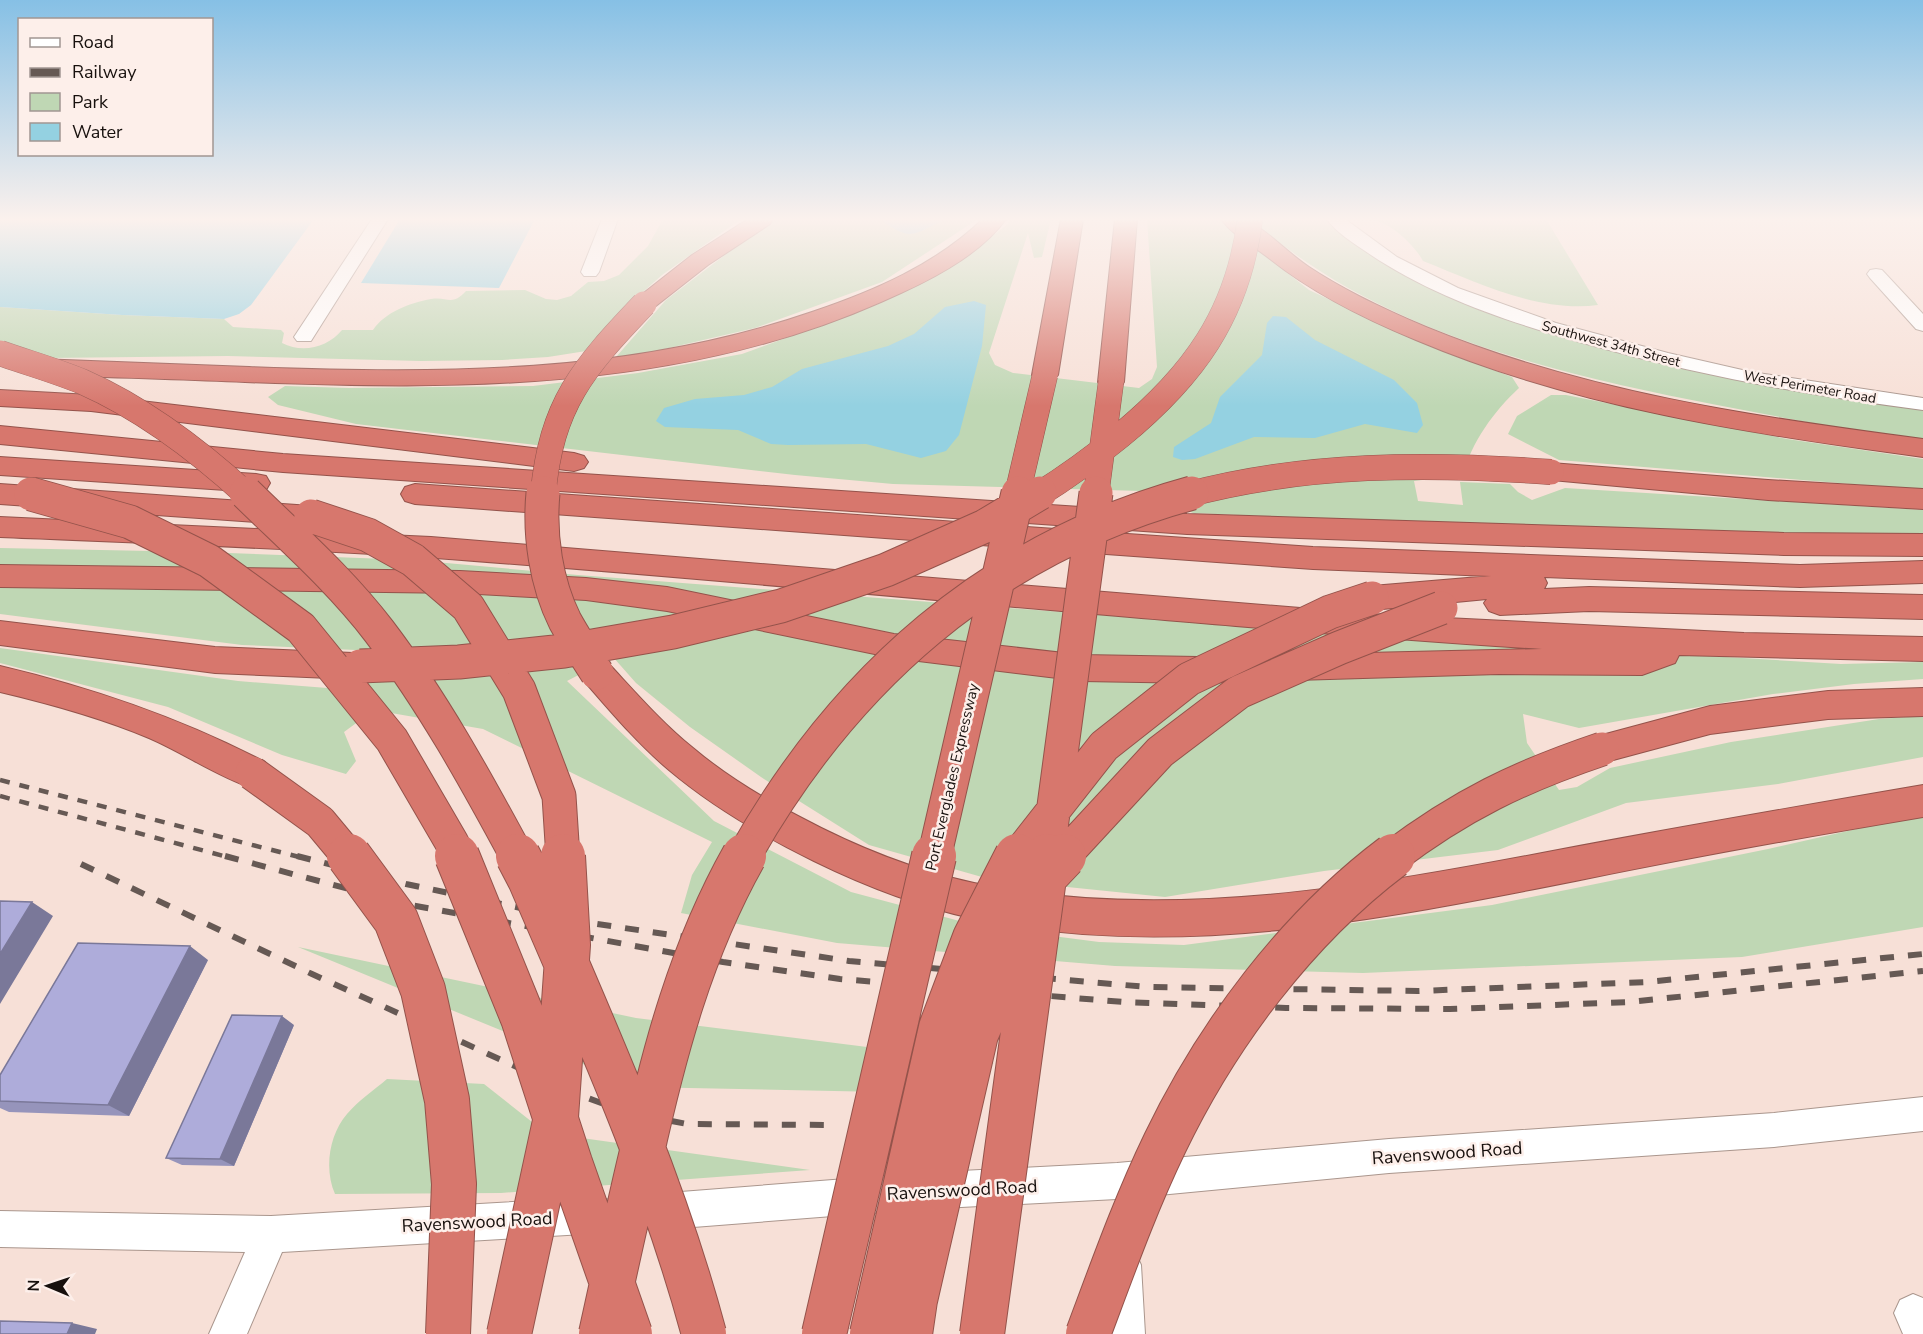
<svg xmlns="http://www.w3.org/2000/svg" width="1923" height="1334" viewBox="0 0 1923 1334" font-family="'Nunito Sans',sans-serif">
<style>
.green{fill:#bfd7b4}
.water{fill:#94d1e1}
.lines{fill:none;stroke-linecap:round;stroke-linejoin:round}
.minor-casing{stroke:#aa968d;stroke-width:2}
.highway-casing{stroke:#94534b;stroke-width:2}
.minor{fill:#fff;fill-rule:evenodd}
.highway{fill:#d7776d;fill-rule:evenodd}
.rail-far1{stroke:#665954;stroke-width:4.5;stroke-dasharray:10 10;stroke-linecap:butt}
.rail{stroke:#665954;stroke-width:6;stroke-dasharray:14 14;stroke-linecap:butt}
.highway-bridge-far2-casing{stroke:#94534b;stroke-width:26;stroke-linecap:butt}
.highway-bridge-far1-casing{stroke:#94534b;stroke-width:35;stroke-linecap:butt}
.highway-bridge-casing{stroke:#94534b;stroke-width:46;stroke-linecap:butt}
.highway-bridge-far2{stroke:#d7776d;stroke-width:25}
.highway-bridge-far1{stroke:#d7776d;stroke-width:33}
.highway-bridge{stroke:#d7776d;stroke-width:44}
.wall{fill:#9694bb}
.shaded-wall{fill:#7a7899}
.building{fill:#aeacda;stroke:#7a7899;stroke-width:1.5}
.labels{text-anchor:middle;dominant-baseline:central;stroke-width:5;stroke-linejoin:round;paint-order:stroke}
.far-street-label{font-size:14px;fill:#17100d;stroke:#fdefea}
.street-label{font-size:15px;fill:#17100d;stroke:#fdefea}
.near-street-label{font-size:18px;fill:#17100d;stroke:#fdefea}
</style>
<rect width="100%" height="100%" fill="#f7e0d7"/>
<path class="green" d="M 663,219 L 741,219 L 662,275 L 634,300 L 586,351 L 548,357 L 502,360 L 421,361 L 228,356 L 47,358 L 0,345 L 0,307 L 122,315 L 224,319 L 233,327 L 281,330 L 284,333 L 282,343 C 303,354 328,347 342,330 L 373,330 C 385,312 410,303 431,299 C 448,296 451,307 466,291 L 525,290 L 546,299 L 557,300 L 571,296 L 588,282 L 604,281 L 619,275 L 648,246 Z
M 772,219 L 978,219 L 882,282 L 755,328 L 643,354 L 616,357 L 666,300 Z
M 1011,219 L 1051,219 L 1042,257 L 1034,258 L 1028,233 L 989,353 L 995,365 L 1013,373 L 1139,388 L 1152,379 L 1157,367 L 1147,219 L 1225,219 L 1266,256 L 1309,290 L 1420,342 L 1512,377 L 1519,388 C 1494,411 1471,443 1463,475 L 1414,481 L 1418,501 L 1463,505 L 1460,482 L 1510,484 L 1518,492 L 1532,500 L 1565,488 L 1923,510 L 1923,545 L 1193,513 L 1142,491 L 893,484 L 795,475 L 356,424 L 278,405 L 268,397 L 285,386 L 349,388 L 533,386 L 638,373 L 742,354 L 881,303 L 958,262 L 1008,224 Z
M 1251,219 L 1327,219 L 1387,264 L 1583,342 L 1674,367 L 1834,398 L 1923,410 L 1923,441 C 1854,432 1786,418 1717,405 C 1554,373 1379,333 1251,219 Z
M 1367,219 L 1546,219 L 1598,305 C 1539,313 1476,282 1423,261 C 1414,244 1387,219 1367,219 Z
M 1551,395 L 1566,395 L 1787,439 L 1923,459 L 1923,490 L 1559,460 L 1508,434 L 1517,416 Z
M 0,548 L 201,552 L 413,560 L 578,575 L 1388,637 L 1841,664 L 1923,662 L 1923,679 L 1854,684 L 1773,694 L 1579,728 L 1523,714 L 1527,743 L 1559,790 L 1577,787 L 1610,768 L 1731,742 L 1879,719 L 1923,716 L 1923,757 L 1778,784 L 1626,803 L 1498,850 L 1324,871 L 1165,897 L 989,879 L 869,845 L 761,777 L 690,727 L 636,683 L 613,657 L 567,681 L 714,821 L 851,892 L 982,927 L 1099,942 L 1184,945 L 1492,905 L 1768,849 L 1923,814 L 1923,927 L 1742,957 L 1363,973 L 1115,966 L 837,943 L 681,913 L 692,875 L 712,842 L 483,729 L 374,710 L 344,732 L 356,761 L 346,774 L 282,755 L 168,707 L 0,663 L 0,648 L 238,681 L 340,689 L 356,650 L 242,645 L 0,614 Z
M 298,947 L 636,1018 L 994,1063 L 930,1093 L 639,1087 Z
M 387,1079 L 484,1084 L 546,1133 L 810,1170 L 501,1193 L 335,1194 C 324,1169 329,1135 347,1114 C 358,1101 374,1090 387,1079 Z"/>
<path class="water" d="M 0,219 L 314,219 L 251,305 L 239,314 L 224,319 L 122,315 L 0,307 Z
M 400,219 L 535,219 L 499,288 L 361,283 Z
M 880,219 L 947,219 C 913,233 913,244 880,219 Z
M 974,301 L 986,305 L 982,346 L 959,435 L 946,451 L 921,458 L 866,444 L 788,445 L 771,444 L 738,430 L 665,427 L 656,421 L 664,408 L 695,399 L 744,395 L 772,387 L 802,369 L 888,346 L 914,334 L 945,307 Z
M 1273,316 L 1286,317 L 1315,340 L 1394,380 L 1417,403 L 1423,425 L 1417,433 L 1365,424 L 1315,438 L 1254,437 L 1195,459 L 1182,460 L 1173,457 L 1174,447 L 1211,423 L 1220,397 L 1262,355 L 1267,323 Z"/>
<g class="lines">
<g class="minor-casing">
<path id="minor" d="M 372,219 L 388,219 L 311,341 L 297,341 L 294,337 Z
M 602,219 L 618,219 L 599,272 L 596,276 L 584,276 L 581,272 Z
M 1327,219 L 1345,219 L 1397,257 L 1458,288 L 1556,323 L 1668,353 L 1751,372 L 1923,398 L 1923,410 C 1812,396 1702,376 1594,346 C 1515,324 1436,299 1368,253 C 1355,244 1335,232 1327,219 Z
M 1876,269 L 1882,270 L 1923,314 L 1923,331 L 1916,329 L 1870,278 L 1867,274 L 1870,270 Z
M 1923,1097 L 1923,1131 L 1774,1147 L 1389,1173 L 1117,1199 L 923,1209 L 655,1230 L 642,1225 L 637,1212 L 642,1199 L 655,1194 L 923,1173 L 1117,1163 L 1389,1139 L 1774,1113 Z
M 601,1197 L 614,1202 L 619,1215 L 614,1228 L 601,1233 L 282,1252 L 247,1334 L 209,1334 L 245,1252 L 0,1247 L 0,1211 L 271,1216 Z
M 1122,1246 L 1135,1252 L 1141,1265 L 1145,1334 L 1107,1334 L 1103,1265 L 1109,1252 Z
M 1913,1294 L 1923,1298 L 1923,1334 L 1903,1334 L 1894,1313 L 1900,1300 Z"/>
</g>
<g class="highway-casing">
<path id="highway" d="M 748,219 L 773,219 L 770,224 L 708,265 L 652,309 L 644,311 L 636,309 L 632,304 L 636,299 L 692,255 Z
M 983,219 L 1006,219 C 979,257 923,284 881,302 C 680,391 460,390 245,382 C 176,379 107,377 38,375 L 29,372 L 25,367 L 29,362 L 38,359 C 108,362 179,364 249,367 C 441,374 628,375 812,312 C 874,291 935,265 983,219 Z
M 1061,219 L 1083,219 L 1058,375 L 1054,380 L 1045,383 L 1036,380 L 1032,375 Z
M 1115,219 L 1137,219 L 1124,382 L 1120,388 L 1111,390 L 1102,388 L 1098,382 Z
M 1221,219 C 1229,219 1241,217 1248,220 C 1270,233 1288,253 1309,267 C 1345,291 1386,310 1426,327 C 1584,392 1754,417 1923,439 L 1923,457 C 1751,434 1577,408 1416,340 C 1365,319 1314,294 1270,259 C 1255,247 1232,235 1221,219 Z
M 0,390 L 91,395 L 574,453 L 584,456 L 588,462 L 584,468 L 574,471 L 91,411 L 0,406 Z
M 0,426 L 283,454 L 1187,514 L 1784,533 L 1923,534 L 1923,556 L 1784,555 L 1187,534 L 283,472 L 0,444 Z
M 0,457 L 256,474 L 266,476 L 270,483 L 266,490 L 256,492 L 0,475 Z
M 1551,463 L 1768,480 L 1923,489 L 1923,509 L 1768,500 L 1541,479 L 1537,472 L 1541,465 Z
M 0,484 L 311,506 L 321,509 L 326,516 L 321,523 L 311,526 L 0,504 Z
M 415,484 L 1313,547 L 1800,565 L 1923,561 L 1923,583 L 1800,587 L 1544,577 L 1547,583 L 1544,589 L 1589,587 L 1923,595 L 1923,619 L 1589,611 L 1500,615 L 1489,611 L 1484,603 L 1487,599 L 1372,610 L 1361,606 L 1356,598 L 1361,590 L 1372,586 L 1491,576 L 1313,569 L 415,504 L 405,501 L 401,494 L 405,487 Z
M 0,517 L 431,537 L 1386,615 L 1744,633 L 1923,637 L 1923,661 L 1679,655 L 1675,663 L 1642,675 L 1499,674 L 1198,683 L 1082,681 L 894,658 L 667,611 L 586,600 L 460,593 L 0,587 L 0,565 L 460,571 L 586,578 L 667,587 L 894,634 L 1082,655 L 1198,657 L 1542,649 C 1172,625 804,585 435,558 C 290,548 145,543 0,537 Z
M 0,621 L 215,647 L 353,653 L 365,657 L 369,666 L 365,675 L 353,679 L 215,673 L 0,645 Z
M 597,660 L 609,664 C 636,693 662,723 693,748 C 725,775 761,797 798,816 C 854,846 913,870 974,883 C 1164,923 1370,886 1558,850 C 1679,827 1801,806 1923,785 L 1923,817 C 1810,836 1698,856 1585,879 C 1389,918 1174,962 975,919 C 920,907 865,886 814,861 C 763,836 713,807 669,770 C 638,744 612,713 585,682 L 580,673 L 585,664 Z
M 0,666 C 93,688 180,718 265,762 L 270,773 L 265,784 L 252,788 C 216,776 184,753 149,738 C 101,718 51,704 0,692 Z
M 1923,688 L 1923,716 L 1828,719 L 1710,734 L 1602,763 L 1590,759 L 1584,749 L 1590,739 L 1602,735 L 1710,706 L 1828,691 Z"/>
</g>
<use href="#minor" class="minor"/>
<use href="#highway" class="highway"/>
<path class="rail-far1" d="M 0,780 L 303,858
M 0,796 L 231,858"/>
<path class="rail" d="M 225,856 L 405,904 L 723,962 L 840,979 L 1124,1002 L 1286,1008 L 1450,1009 L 1630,1002 L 1923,971
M 297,856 L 406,884 L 597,924 L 849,961 L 1147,987 L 1418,991 L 1647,982 L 1923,954
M 81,864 L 312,974 L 572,1092 L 625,1112 L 687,1124 L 831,1125"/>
<g class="highway-bridge-far2-casing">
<path id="highway-bridge-far2" d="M 0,353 C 28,363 57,371 83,382 C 144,409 199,451 247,495
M 31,494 L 34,495
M 543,495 C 551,404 583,368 644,304
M 1017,495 L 1045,375
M 1038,495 C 1067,477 1093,458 1120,436 C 1193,376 1238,315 1250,219
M 1096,495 L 1111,382
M 1186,495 C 1305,463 1429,463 1551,472"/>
</g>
<g class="highway-bridge-far1-casing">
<path id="highway-bridge-far1" d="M 246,493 C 292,538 340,580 379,631 C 433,702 476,780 518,858
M 543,493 C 539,535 546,583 565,621 C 575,639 586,656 597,673
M 31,494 L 130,522 L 209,561 L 301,628 L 392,740 L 452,843 L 458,858
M 311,516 L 368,535 L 413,560 L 468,607 L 519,690 L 559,796 L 563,858
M 360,666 L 459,662 L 564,651 L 673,632 L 781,606 L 886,570 L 985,526 L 1040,493
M 252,773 L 320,822 L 350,858
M 743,858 C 843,679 991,548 1192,493
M 934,858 L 1018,493
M 1016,858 L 1104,746 L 1189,679 L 1330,612 L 1372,598
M 1047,858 L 1096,493
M 1062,858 L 1160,752 L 1239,692 L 1339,648 L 1441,608
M 1391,858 C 1461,805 1519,777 1602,749"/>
</g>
<g class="highway-bridge-casing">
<path id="highway-bridge" d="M 349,856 L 396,920 L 423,990 L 447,1100 L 454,1184 L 448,1334
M 457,856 L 523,1018 L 570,1163 L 630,1334
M 518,856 L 530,879 C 594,1028 662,1177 704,1334
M 509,1334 L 556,1117 L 568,945 L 563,856
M 601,1334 C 614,1275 627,1215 641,1156 C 664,1052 691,950 744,856
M 824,1334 L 934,856
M 872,1334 L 941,1028 L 975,938 L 1017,856
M 910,1334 L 915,1300 L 976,1034 L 1045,876 L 1064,856
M 982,1334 L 1047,856
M 1088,1334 C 1112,1270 1135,1205 1165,1143 C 1217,1035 1296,929 1393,856"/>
</g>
<use href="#highway-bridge-far2" class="highway-bridge-far2"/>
<use href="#highway-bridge-far1" class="highway-bridge-far1"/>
<use href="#highway-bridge" class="highway-bridge"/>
</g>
<path class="wall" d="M 208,960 L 129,1116 L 9,1112 L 0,1108 L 0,1075 Z
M 294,1025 L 234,1166 L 182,1165 L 166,1158 Z"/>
<path class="shaded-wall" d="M 32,902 L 53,916 L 0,1004 L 0,954 Z
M 190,946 L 208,960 L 129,1116 L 108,1105 Z
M 282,1016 L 294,1025 L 234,1166 L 220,1159 Z
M 72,1323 L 97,1329 L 95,1334 L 67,1334 Z"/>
<path class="building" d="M 0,901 L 32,902 L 0,954 Z
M 78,943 L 190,946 L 108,1105 L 0,1101 L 0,1075 Z
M 232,1015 L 282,1016 L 220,1159 L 166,1158 Z
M 0,1321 L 72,1323 L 67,1334 L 0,1334 Z"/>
<linearGradient id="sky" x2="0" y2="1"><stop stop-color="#86c0e5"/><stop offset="0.54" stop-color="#fbf1ed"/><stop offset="1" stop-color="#fbf1ed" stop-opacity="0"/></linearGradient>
<rect width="1923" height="406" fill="url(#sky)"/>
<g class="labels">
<g class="far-street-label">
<text transform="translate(1611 344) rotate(15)">Southwest 34th Street</text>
<text transform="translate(1810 387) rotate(10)">West Perimeter Road</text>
</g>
<g class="street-label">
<text transform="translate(952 777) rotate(-77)">Port Everglades Expressway</text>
</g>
<g class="near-street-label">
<text transform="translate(1447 1153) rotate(-4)">Ravenswood Road</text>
<text transform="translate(962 1190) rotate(-3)">Ravenswood Road</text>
<text transform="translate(477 1222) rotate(-3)">Ravenswood Road</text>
</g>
</g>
<rect x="18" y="18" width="195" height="138" fill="#fdefea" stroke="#a19692" stroke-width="1.5"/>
<rect x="30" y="38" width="30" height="9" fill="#ffffff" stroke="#a19692" stroke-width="1.5"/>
<text x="72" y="48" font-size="18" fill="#17100d">Road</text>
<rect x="30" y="68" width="30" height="9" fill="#665954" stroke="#a19692" stroke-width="1.5"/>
<text x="72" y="78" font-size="18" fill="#17100d">Railway</text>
<rect x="30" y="93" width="30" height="18" fill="#bfd7b4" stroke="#a19692" stroke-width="1.5"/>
<text x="72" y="108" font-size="18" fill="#17100d">Park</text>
<rect x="30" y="123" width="30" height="18" fill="#94d1e1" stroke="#a19692" stroke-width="1.5"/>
<text x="72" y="138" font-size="18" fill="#17100d">Water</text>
<g transform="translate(48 1286) rotate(272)" stroke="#fdefea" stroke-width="4.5" paint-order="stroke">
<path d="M0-4.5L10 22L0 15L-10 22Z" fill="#17100d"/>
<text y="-9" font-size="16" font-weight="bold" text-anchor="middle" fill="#17100d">N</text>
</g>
</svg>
